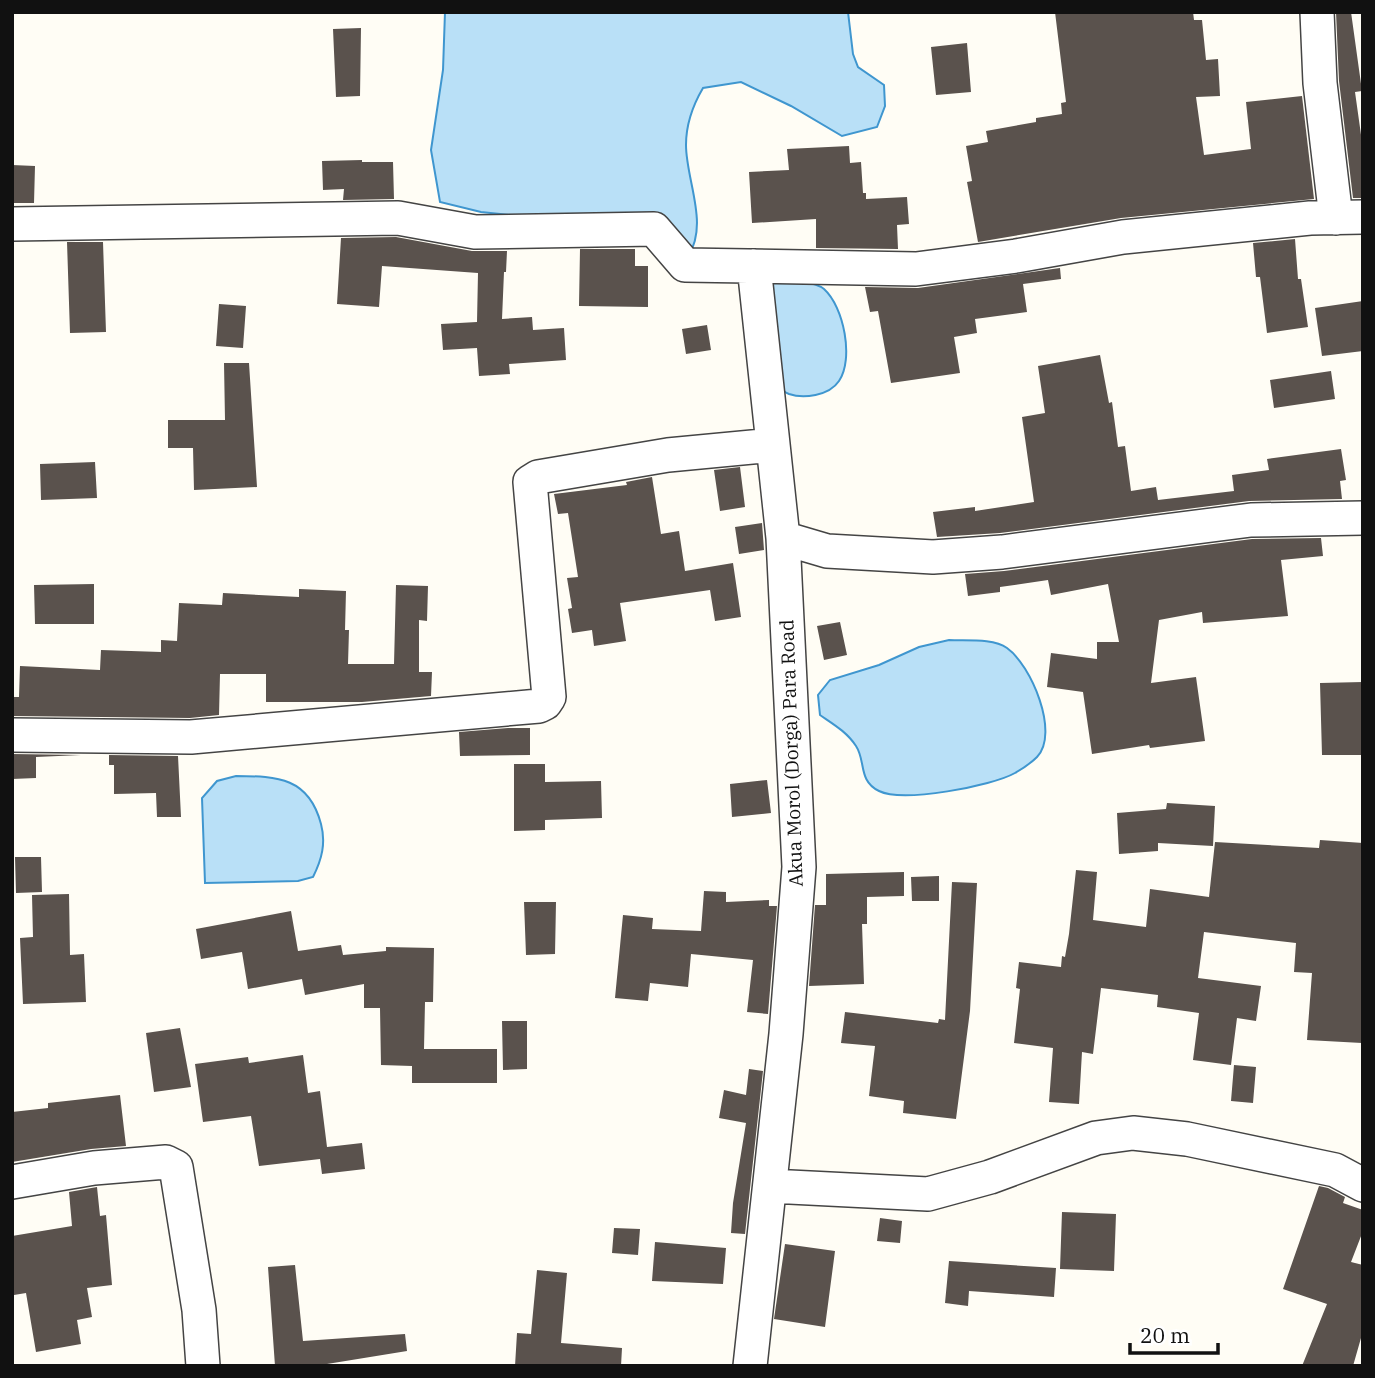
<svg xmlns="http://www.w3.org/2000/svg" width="1375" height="1378" viewBox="0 0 1375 1378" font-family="'IBM Plex Serif',serif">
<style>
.water{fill:#b9e0f7;stroke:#3f96cf;stroke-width:2}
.building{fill:#5a524d}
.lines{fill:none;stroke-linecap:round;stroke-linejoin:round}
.minor-casing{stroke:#444;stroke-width:36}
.minor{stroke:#fff;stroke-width:33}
.labels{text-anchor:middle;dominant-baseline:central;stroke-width:7;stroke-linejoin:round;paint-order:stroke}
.street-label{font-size:19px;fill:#111;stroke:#fff}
</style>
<rect width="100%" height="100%" fill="#fffdf5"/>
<path class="water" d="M 445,12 L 848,12 L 853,54 L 858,67 L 884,85 L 885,106 L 877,127 L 842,136 L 791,106 L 741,82 L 703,88 C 693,105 686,125 686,145 C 686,181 710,225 687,258 L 571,221 L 481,212 L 440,202 L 431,150 L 443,70 Z
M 761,276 C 776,278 813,280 824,289 C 844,307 854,359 839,381 C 829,396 803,399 789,394 C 784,392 779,388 775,385 Z
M 949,640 C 966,641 993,638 1007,648 C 1031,665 1060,733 1037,757 C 1031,763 1022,769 1015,773 C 992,786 903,803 879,791 C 858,781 866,761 856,746 C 847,732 833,724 820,715 L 818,695 L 830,680 L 879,665 L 919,647 Z
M 236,776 C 278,776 309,778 321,824 C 326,843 322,859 313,877 L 298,881 L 205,883 L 202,798 L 217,781 Z"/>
<path class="building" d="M 1055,12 L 1193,12 L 1194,20 L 1202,20 L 1206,60 L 1218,59 L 1220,96 L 1196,97 L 1204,155 L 1251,149 L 1246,102 L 1302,96 L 1314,199 L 1121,218 L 978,242 L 967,182 L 972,181 L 966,146 L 988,142 L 986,131 L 1036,122 L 1036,118 L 1062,114 L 1061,103 L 1066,102 Z
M 1336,12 L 1351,12 L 1362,91 L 1355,92 L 1363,149 L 1363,198 L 1353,198 L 1339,81 Z
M 361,28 L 360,96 L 336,97 L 333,29 Z
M 967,43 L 971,92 L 936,95 L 931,47 Z
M 849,146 L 850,163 L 861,162 L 863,193 L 866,193 L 866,199 L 907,197 L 909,224 L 897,225 L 898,249 L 816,248 L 816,219 L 752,223 L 749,172 L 789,170 L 787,149 Z
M 362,160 L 362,162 L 393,162 L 394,199 L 343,200 L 344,189 L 323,190 L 322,161 Z
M 12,165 L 35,166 L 34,203 L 12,203 Z
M 396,237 L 472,251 L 507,251 L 506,272 L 504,272 L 502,319 L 532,317 L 533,330 L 564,328 L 566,360 L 509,364 L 510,374 L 479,376 L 477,348 L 443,350 L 441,324 L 477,322 L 478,273 L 382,266 L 379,307 L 337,304 L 341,238 Z
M 1295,239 L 1298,279 L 1301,279 L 1308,327 L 1267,333 L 1260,277 L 1256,277 L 1253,243 Z
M 67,242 L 103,242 L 106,332 L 70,333 Z
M 580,249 L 635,249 L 635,266 L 648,266 L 648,307 L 579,306 Z
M 1060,268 L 1061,279 L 1023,284 L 1027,312 L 975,319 L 977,333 L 954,337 L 960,373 L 891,383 L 878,311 L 870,312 L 865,287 L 918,288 Z
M 1363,301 L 1363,351 L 1322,356 L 1315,308 Z
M 219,304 L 246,306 L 243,348 L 216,346 Z
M 707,325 L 711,350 L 686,354 L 682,329 Z
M 1100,355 L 1109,403 L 1112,402 L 1118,447 L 1125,446 L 1131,491 L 1156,487 L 1158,500 L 1234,491 L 1232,475 L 1269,470 L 1267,459 L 1341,449 L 1346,480 L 1340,481 L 1342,499 L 1249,501 L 1000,533 L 937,537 L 933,512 L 975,507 L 975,511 L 1034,502 L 1022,417 L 1045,413 L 1038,366 Z
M 224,363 L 249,363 L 257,487 L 194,490 L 193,448 L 168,448 L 168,420 L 225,420 Z
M 1331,371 L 1335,399 L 1274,408 L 1270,380 Z
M 95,462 L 97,498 L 41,500 L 40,464 Z
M 740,467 L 745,507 L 720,511 L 714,470 Z
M 652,477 L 661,534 L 679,531 L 685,571 L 733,563 L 741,617 L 715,621 L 710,590 L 620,603 L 626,641 L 594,646 L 592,630 L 572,633 L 568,609 L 572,608 L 567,578 L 578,577 L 568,513 L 558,514 L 554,494 L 627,485 L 626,482 Z
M 762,523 L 764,550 L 739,554 L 735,527 Z
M 1321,538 L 1323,556 L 1281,560 L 1288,616 L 1203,623 L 1202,612 L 1159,620 L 1151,683 L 1196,677 L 1205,741 L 1150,748 L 1149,745 L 1092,754 L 1083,692 L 1047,687 L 1051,653 L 1097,659 L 1097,642 L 1119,642 L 1108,584 L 1051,595 L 1048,580 L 1000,587 L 1000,592 L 968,596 L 965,574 L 1004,571 L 1252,539 Z
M 94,584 L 94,624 L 35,624 L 34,585 Z
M 396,585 L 428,586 L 427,621 L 419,620 L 419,672 L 432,672 L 431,696 L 362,702 L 266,702 L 266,674 L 220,674 L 219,715 L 190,718 L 12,716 L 12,697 L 19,697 L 20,666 L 100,670 L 101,650 L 161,652 L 161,640 L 177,641 L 179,603 L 222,605 L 223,593 L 299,597 L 299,589 L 346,591 L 345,630 L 349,630 L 348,664 L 394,664 Z
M 840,622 L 847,655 L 824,660 L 817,626 Z
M 1363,682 L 1363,755 L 1322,755 L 1320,683 Z
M 508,728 L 530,728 L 530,755 L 460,756 L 459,732 Z
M 12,754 L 81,755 L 36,757 L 36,778 L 12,779 Z
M 109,755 L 178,756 L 181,817 L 157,817 L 156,793 L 114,794 L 114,765 L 109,765 Z
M 514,764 L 545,764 L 545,782 L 601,781 L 602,818 L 545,820 L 545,830 L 514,831 Z
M 767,780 L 771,813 L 732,817 L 730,784 Z
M 1167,803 L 1215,806 L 1213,846 L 1158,843 L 1158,851 L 1119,854 L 1117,813 L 1166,809 Z
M 1320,840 L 1363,843 L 1362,1043 L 1307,1040 L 1312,973 L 1294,972 L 1296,943 L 1204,932 L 1198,978 L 1261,986 L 1256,1021 L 1237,1018 L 1231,1065 L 1193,1060 L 1199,1013 L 1157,1007 L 1158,995 L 1101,988 L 1093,1054 L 1082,1052 L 1079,1104 L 1049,1102 L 1053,1048 L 1014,1043 L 1020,989 L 1016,988 L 1019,962 L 1061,967 L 1062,956 L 1065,957 L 1069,934 L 1076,870 L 1097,872 L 1093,920 L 1146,927 L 1150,889 L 1209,897 L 1215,842 L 1319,848 Z
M 15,857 L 41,857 L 42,892 L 16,893 Z
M 904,872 L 904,896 L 867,897 L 867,924 L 862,924 L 864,984 L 809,986 L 815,905 L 826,905 L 826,874 Z
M 939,876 L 939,901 L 912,901 L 911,877 Z
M 952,882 L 977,883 L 970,1011 L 956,1119 L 903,1113 L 904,1101 L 869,1096 L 875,1046 L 841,1043 L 845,1012 L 938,1023 L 939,1019 L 945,1020 Z
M 704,891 L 726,892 L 726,902 L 769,900 L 769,906 L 777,906 L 768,1014 L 747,1012 L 753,960 L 691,954 L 688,987 L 650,983 L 648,1001 L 615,998 L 623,915 L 653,918 L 652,929 L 701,931 Z
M 69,894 L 70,955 L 84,954 L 86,1002 L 23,1004 L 20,938 L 33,937 L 32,895 Z
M 524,902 L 556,902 L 555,954 L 526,955 Z
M 291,911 L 298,951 L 341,945 L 343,955 L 386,951 L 386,947 L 434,948 L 433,1002 L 425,1002 L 424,1049 L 497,1049 L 497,1083 L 412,1083 L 412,1066 L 381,1065 L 380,1008 L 364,1008 L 364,984 L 305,995 L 302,979 L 248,989 L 242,952 L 201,959 L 196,929 Z
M 502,1021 L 527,1021 L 527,1069 L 503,1070 Z
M 180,1028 L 191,1087 L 154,1092 L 146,1033 Z
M 303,1055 L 308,1093 L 320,1091 L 327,1147 L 362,1143 L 365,1169 L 322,1174 L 320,1159 L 259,1166 L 251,1116 L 203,1122 L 195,1064 L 248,1057 L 249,1063 Z
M 1234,1065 L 1256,1067 L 1253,1103 L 1231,1101 Z
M 749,1069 L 763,1071 L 745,1234 L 731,1233 L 733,1203 L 746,1123 L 719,1118 L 724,1090 L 746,1095 Z
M 120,1095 L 126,1146 L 91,1149 L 12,1162 L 12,1112 L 48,1108 L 48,1103 Z
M 1319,1186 L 1328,1188 L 1345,1197 L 1343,1203 L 1363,1210 L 1363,1231 L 1351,1262 L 1363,1265 L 1363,1331 L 1353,1366 L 1302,1366 L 1327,1304 L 1283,1289 Z
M 97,1187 L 100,1216 L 106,1215 L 112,1285 L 87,1288 L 92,1317 L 77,1320 L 81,1344 L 36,1352 L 26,1293 L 14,1295 L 12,1236 L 72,1226 L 69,1192 Z
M 1062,1212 L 1116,1214 L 1114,1271 L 1060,1269 Z
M 880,1218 L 902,1221 L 900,1243 L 877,1241 Z
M 614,1228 L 640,1229 L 638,1255 L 612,1253 Z
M 655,1242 L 726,1248 L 723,1284 L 652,1281 Z
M 785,1244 L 835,1251 L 825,1327 L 774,1319 Z
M 949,1261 L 1056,1268 L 1054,1297 L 969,1291 L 968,1306 L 945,1303 Z
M 295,1265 L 303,1341 L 405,1334 L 407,1351 L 327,1364 L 327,1366 L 275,1366 L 268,1267 Z
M 537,1270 L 567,1273 L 561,1343 L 622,1348 L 621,1366 L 515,1366 L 517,1333 L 531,1334 Z"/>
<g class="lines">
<g class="minor-casing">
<path id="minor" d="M 1317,12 L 1320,83 L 1336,218
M 12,224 L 398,218 L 475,232 L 654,229 L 685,265 L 916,269 L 1016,256 L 1123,237 L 1310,218 L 1363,217
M 783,538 L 827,551 L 933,557 L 1002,552 L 1251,520 L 1363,518
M 12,735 L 191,737 L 539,706 L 545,703 L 549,697 L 530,482 L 538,477 L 668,455 L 773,445
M 12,1182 L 94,1168 L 166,1162 L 176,1167 L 199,1310 L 203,1366
M 770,1186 L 928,1194 L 990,1177 L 1096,1138 L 1133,1133 L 1187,1139 L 1335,1170 L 1363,1185
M 750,1366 L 786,1034 L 799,867 L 783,538 L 754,266"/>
</g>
<use href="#minor" class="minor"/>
</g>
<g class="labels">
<g class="street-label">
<text transform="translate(791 753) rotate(-92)">Akua Morol (Dorga) Para Road</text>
</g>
</g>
<rect width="1375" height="1378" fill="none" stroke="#111111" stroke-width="28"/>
<path d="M1130 1343v10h88v-10" fill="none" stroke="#111111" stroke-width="3.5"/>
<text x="1140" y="1343" font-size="21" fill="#111111" stroke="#ffffff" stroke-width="5" paint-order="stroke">20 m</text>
</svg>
